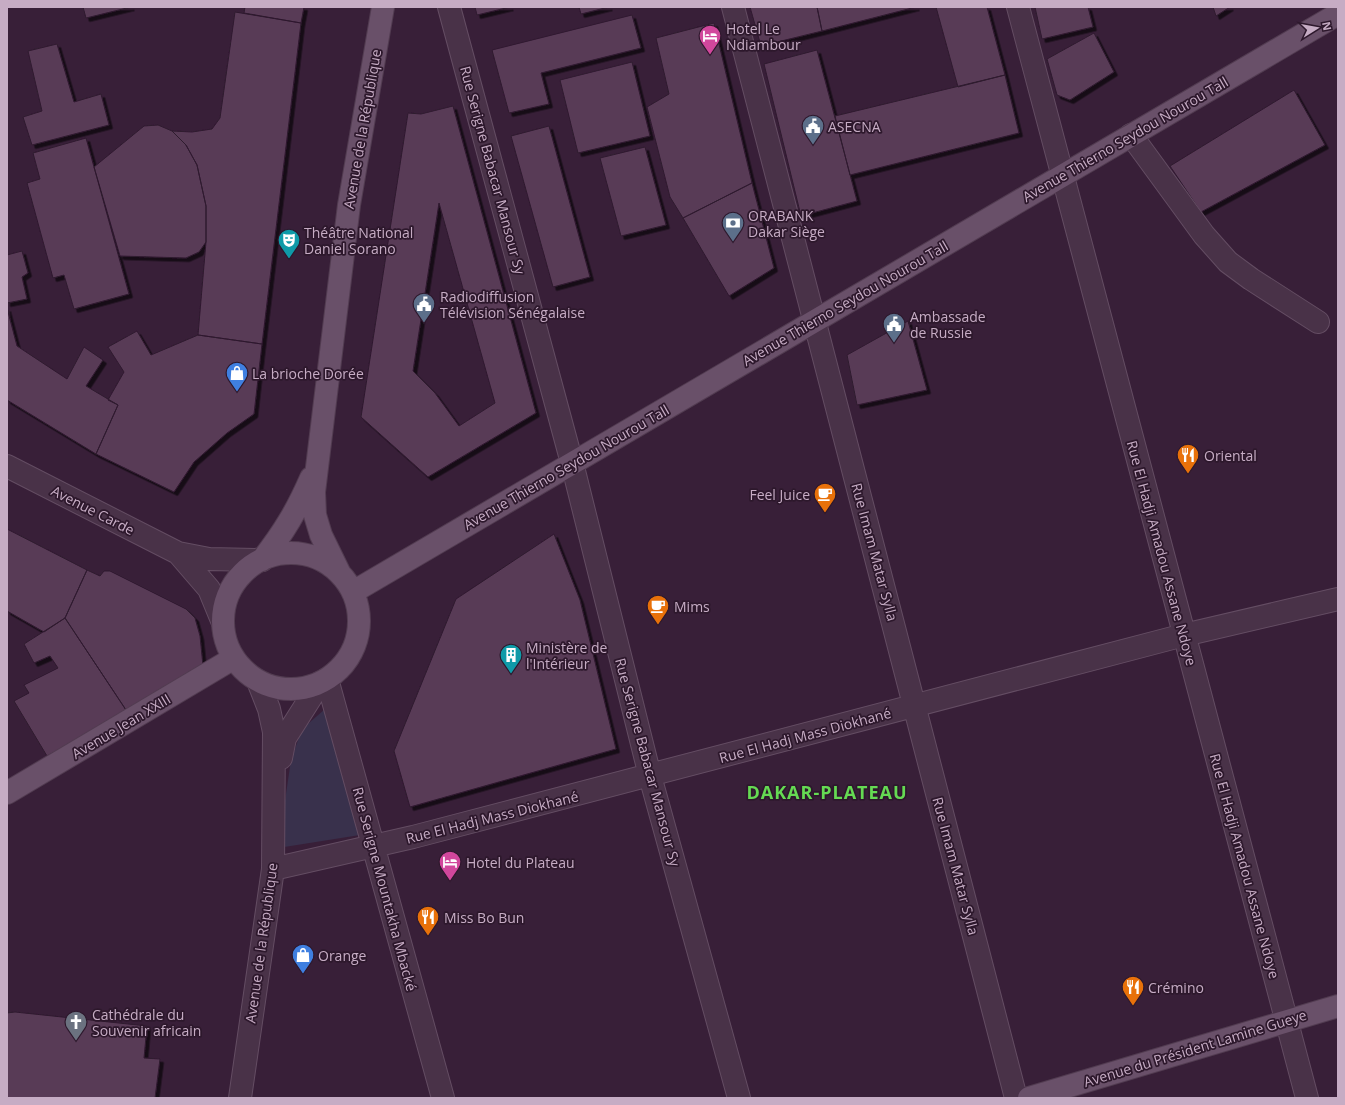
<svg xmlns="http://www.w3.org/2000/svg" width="1345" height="1105" viewBox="0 0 1345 1105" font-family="'Open Sans',sans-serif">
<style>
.green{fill:#39314c}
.building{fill:#593a57;stroke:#2f1a2f;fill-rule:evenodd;filter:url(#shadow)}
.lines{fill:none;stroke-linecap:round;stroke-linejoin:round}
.minor-casing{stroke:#644d63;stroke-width:24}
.major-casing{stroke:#523c51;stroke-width:24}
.minor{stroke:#493248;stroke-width:22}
.major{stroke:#695069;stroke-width:22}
.labels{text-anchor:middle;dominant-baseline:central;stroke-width:3.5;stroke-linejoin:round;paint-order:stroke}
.poi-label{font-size:14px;fill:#c6acc4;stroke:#2d182c;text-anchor:start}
.street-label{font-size:14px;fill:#c6acc4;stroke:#2d182c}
.district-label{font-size:18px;font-weight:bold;letter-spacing:1px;fill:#65da53;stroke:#2d182c}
</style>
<defs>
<filter id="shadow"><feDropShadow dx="3.5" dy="3.5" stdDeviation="0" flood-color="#0009"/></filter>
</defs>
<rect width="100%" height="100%" fill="#381f38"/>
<path class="green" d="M 324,710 L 360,835 L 278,848 L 291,760 L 302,729 Z"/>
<path class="building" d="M 83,7 L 131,7 L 86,18 Z
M 245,7 L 304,7 L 301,23 L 244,13 Z
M 475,7 L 510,7 L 477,15 Z
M 579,7 L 609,7 L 581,14 Z
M 750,7 L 817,7 L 822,31 L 761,46 Z
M 817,7 L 916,7 L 822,31 Z
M 936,7 L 987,7 L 1005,75 L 958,87 Z
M 1035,7 L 1088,7 L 1093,27 L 1042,39 Z
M 1213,7 L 1230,7 L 1216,16 Z
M 235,12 L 301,23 L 262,344 L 198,335 L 206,242 L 206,206 L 197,165 L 186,145 L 172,131 L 192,132 L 212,129 L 220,118 Z
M 632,15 L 641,48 L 541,73 L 549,104 L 509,113 L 492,50 Z
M 714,23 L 752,183 L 683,218 L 670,197 L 647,107 L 669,94 L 656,38 Z
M 1094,33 L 1114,72 L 1070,100 L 1057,95 L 1047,59 Z
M 57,44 L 74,102 L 101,94 L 109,125 L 32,145 L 23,117 L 42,111 L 28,51 Z
M 817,50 L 857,201 L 801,216 L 764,64 Z
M 632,62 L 650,136 L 578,153 L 560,80 Z
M 1005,75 L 1019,133 L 850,175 L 835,116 Z
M 1294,90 L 1325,145 L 1201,212 L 1170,166 Z
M 453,106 L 536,413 L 428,477 L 361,417 L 408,113 L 421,114 ZM 439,203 L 495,403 L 459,426 L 435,393 L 413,371 Z
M 158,125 L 172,131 L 186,145 L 197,165 L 206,206 L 206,242 L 199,252 L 186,258 L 120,256 L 94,167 L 144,126 Z
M 549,126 L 590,277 L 553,287 L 511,136 Z
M 86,138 L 129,294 L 74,309 L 64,275 L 53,278 L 27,183 L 40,179 L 33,153 Z
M 645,147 L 666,225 L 621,236 L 600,158 Z
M 752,183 L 774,268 L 729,296 L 683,218 Z
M 22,251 L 28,273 L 22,277 L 27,299 L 7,303 L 7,255 Z
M 7,308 L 17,346 L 67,379 L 84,347 L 103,360 L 86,386 L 118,405 L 96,454 L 7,400 Z
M 908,321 L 927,390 L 857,405 L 847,355 Z
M 137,331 L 151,355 L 198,335 L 262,344 L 254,414 L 227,433 L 194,462 L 174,492 L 96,454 L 118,405 L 108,400 L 124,372 L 108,347 Z
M 7,529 L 87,570 L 65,618 L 44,632 L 7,611 Z
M 554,534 L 580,600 L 616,749 L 410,807 L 394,751 L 456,599 Z
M 87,570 L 100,576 L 104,571 L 110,571 L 186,609 L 195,618 L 200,636 L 203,666 L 128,713 L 65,618 Z
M 65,618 L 128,713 L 47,756 L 14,701 L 29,693 L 24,685 L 58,668 L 50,656 L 34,663 L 24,644 Z
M 15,1012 L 147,1026 L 144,1058 L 160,1059 L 155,1098 L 7,1098 L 7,1013 Z"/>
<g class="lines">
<g class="minor-casing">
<path id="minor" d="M 449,7 L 572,463 L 650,776 L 739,1098
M 733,7 L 1016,1098
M 1018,7 L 1307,1098
M 1131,135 L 1204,235 L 1228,262 L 1251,279 L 1318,322
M 7,466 L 178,553 L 209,559 L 262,560
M 178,553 L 209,589 L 223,623
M 327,679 L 443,1098
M 281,758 L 285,738 L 320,683
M 273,869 L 413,837 L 1184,635 L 1338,599
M 240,1098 L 273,869 L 274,732 L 269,709 L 258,681"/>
</g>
<g class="major-casing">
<path id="major" d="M223 621a68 68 0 1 1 136 0a68 68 0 1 1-136 0Z
M 262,560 C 284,532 297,510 311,478
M 340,574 L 321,535 L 315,515 L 314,492 L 349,205 L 383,7
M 353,592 L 1338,14
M 7,793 L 234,658
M 1029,1098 L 1338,1006"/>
</g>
<use href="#minor" class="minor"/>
<use href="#major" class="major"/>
</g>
<defs>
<g id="hotel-pin" transform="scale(1.15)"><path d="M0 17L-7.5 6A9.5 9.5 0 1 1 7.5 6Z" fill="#d1479c" stroke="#2d182c"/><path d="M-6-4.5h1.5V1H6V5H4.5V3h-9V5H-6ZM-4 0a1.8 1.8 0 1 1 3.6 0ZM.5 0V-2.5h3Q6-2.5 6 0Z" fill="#fff"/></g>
<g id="civic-pin" transform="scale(1.15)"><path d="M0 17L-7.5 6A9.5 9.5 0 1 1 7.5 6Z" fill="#5c6f8a" stroke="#2d182c"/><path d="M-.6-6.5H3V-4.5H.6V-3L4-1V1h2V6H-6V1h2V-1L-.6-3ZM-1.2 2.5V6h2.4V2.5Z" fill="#fff"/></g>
<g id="bank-pin" transform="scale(1.15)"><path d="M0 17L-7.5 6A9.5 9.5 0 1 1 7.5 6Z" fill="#5c6f8a" stroke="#2d182c"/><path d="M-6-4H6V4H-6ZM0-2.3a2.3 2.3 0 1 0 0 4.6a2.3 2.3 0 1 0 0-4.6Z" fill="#fff"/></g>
<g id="theatre-pin" transform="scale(1.15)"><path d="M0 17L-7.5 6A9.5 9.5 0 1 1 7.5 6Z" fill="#0f9aa8" stroke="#2d182c"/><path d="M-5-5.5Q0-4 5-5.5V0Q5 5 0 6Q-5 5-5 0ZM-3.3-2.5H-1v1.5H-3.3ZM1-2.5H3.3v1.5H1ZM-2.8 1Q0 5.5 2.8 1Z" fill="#fff"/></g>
<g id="shop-pin" transform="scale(1.15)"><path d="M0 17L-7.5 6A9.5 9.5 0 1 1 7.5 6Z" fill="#3f7fe0" stroke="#2d182c"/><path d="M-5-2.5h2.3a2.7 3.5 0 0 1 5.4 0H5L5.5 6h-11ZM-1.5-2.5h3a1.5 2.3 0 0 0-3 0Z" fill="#fff"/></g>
<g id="restaurant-pin" transform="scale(1.15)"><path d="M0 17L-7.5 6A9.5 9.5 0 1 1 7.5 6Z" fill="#e8710a" stroke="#2d182c"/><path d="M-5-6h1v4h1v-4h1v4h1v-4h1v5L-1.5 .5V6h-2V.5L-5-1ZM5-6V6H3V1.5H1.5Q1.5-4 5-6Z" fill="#fff"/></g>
<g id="cafe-pin" transform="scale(1.15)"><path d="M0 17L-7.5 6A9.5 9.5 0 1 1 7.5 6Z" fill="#e8710a" stroke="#2d182c"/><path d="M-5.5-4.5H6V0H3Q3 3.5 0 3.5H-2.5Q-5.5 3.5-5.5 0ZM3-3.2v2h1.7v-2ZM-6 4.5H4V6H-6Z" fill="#fff"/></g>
<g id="building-pin" transform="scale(1.15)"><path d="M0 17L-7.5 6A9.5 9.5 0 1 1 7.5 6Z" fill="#0f9aa8" stroke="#2d182c"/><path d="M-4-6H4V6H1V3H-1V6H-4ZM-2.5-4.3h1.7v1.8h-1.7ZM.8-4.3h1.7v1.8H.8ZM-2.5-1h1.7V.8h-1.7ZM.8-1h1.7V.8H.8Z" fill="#fff"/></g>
<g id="church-pin" transform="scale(1.15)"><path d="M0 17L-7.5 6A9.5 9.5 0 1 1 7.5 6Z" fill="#6b7280" stroke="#2d182c"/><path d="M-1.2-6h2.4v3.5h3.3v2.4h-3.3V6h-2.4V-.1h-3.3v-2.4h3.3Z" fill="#fff"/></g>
</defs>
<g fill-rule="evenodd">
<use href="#hotel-pin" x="710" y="36"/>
<use href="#civic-pin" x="813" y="126"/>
<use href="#bank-pin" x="733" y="223"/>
<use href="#theatre-pin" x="289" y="240"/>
<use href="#civic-pin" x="424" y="304"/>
<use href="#civic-pin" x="894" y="324"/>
<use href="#shop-pin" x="237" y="373"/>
<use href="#restaurant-pin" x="1188" y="455"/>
<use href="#cafe-pin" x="825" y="494"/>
<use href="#cafe-pin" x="658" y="606"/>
<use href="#building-pin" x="511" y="655"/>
<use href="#hotel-pin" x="450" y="862"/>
<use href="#restaurant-pin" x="428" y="917"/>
<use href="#shop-pin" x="303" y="955"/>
<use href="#restaurant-pin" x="1133" y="987"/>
<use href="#church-pin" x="76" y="1022"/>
</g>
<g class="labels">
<g class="poi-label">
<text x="726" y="28">Hotel Le<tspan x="726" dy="16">Ndiambour</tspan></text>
<text x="828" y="126">ASECNA</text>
<text x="748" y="215">ORABANK<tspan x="748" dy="16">Dakar Siège</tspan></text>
<text x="304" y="232">Théâtre National<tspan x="304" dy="16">Daniel Sorano</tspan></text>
<text x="440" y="296">Radiodiffusion<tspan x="440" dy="16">Télévision Sénégalaise</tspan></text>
<text x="910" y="316">Ambassade<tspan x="910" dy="16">de Russie</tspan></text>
<text x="252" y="373">La brioche Dorée</text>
<text x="1204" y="455">Oriental</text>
<text x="810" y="494" text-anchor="end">Feel Juice</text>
<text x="674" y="606">Mims</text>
<text x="526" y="647">Ministère de<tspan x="526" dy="16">l'Intérieur</tspan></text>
<text x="466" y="862">Hotel du Plateau</text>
<text x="444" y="917">Miss Bo Bun</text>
<text x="318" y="955">Orange</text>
<text x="1148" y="987">Crémino</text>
<text x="92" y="1014">Cathédrale du<tspan x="92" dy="16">Souvenir africain</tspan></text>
</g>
<g class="street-label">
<text transform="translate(362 129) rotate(-80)">Avenue de la République</text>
<text transform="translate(1125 139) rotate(-30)">Avenue Thierno Seydou Nourou Tall</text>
<text transform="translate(493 170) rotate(75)">Rue Serigne Babacar Mansour Sy</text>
<text transform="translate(845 303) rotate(-30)">Avenue Thierno Seydou Nourou Tall</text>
<text transform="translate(566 467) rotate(-30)">Avenue Thierno Seydou Nourou Tall</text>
<text transform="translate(93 510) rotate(27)">Avenue Carde</text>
<text transform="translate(875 552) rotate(75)">Rue Imam Matar Sylla</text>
<text transform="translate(1162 553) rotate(75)">Rue El Hadji Amadou Assane Ndoye</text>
<text transform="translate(121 726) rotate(-31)">Avenue Jean XXIII</text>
<text transform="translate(805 735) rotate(-15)">Rue El Hadj Mass Diokhané</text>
<text transform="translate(648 762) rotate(75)">Rue Serigne Babacar Mansour Sy</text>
<text transform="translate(492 817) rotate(-14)">Rue El Hadj Mass Diokhané</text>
<text transform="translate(956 866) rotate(75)">Rue Imam Matar Sylla</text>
<text transform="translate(1245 866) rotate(75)">Rue El Hadji Amadou Assane Ndoye</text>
<text transform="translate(385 889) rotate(75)">Rue Serigne Mountakha Mbacké</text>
<text transform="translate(261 943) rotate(-82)">Avenue de la République</text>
<text transform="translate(1195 1048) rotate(-17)">Avenue du Président Lamine Gueye</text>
</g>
<g class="district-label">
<text x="827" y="792">DAKAR-PLATEAU</text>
</g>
</g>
<rect width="1345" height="1105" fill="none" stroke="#c6acc4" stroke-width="16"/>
<g transform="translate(1317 28) rotate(79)" stroke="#2d182c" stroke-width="3" paint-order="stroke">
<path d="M0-3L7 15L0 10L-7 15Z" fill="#c6acc4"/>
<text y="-6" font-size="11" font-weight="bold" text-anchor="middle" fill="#c6acc4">N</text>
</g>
</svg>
